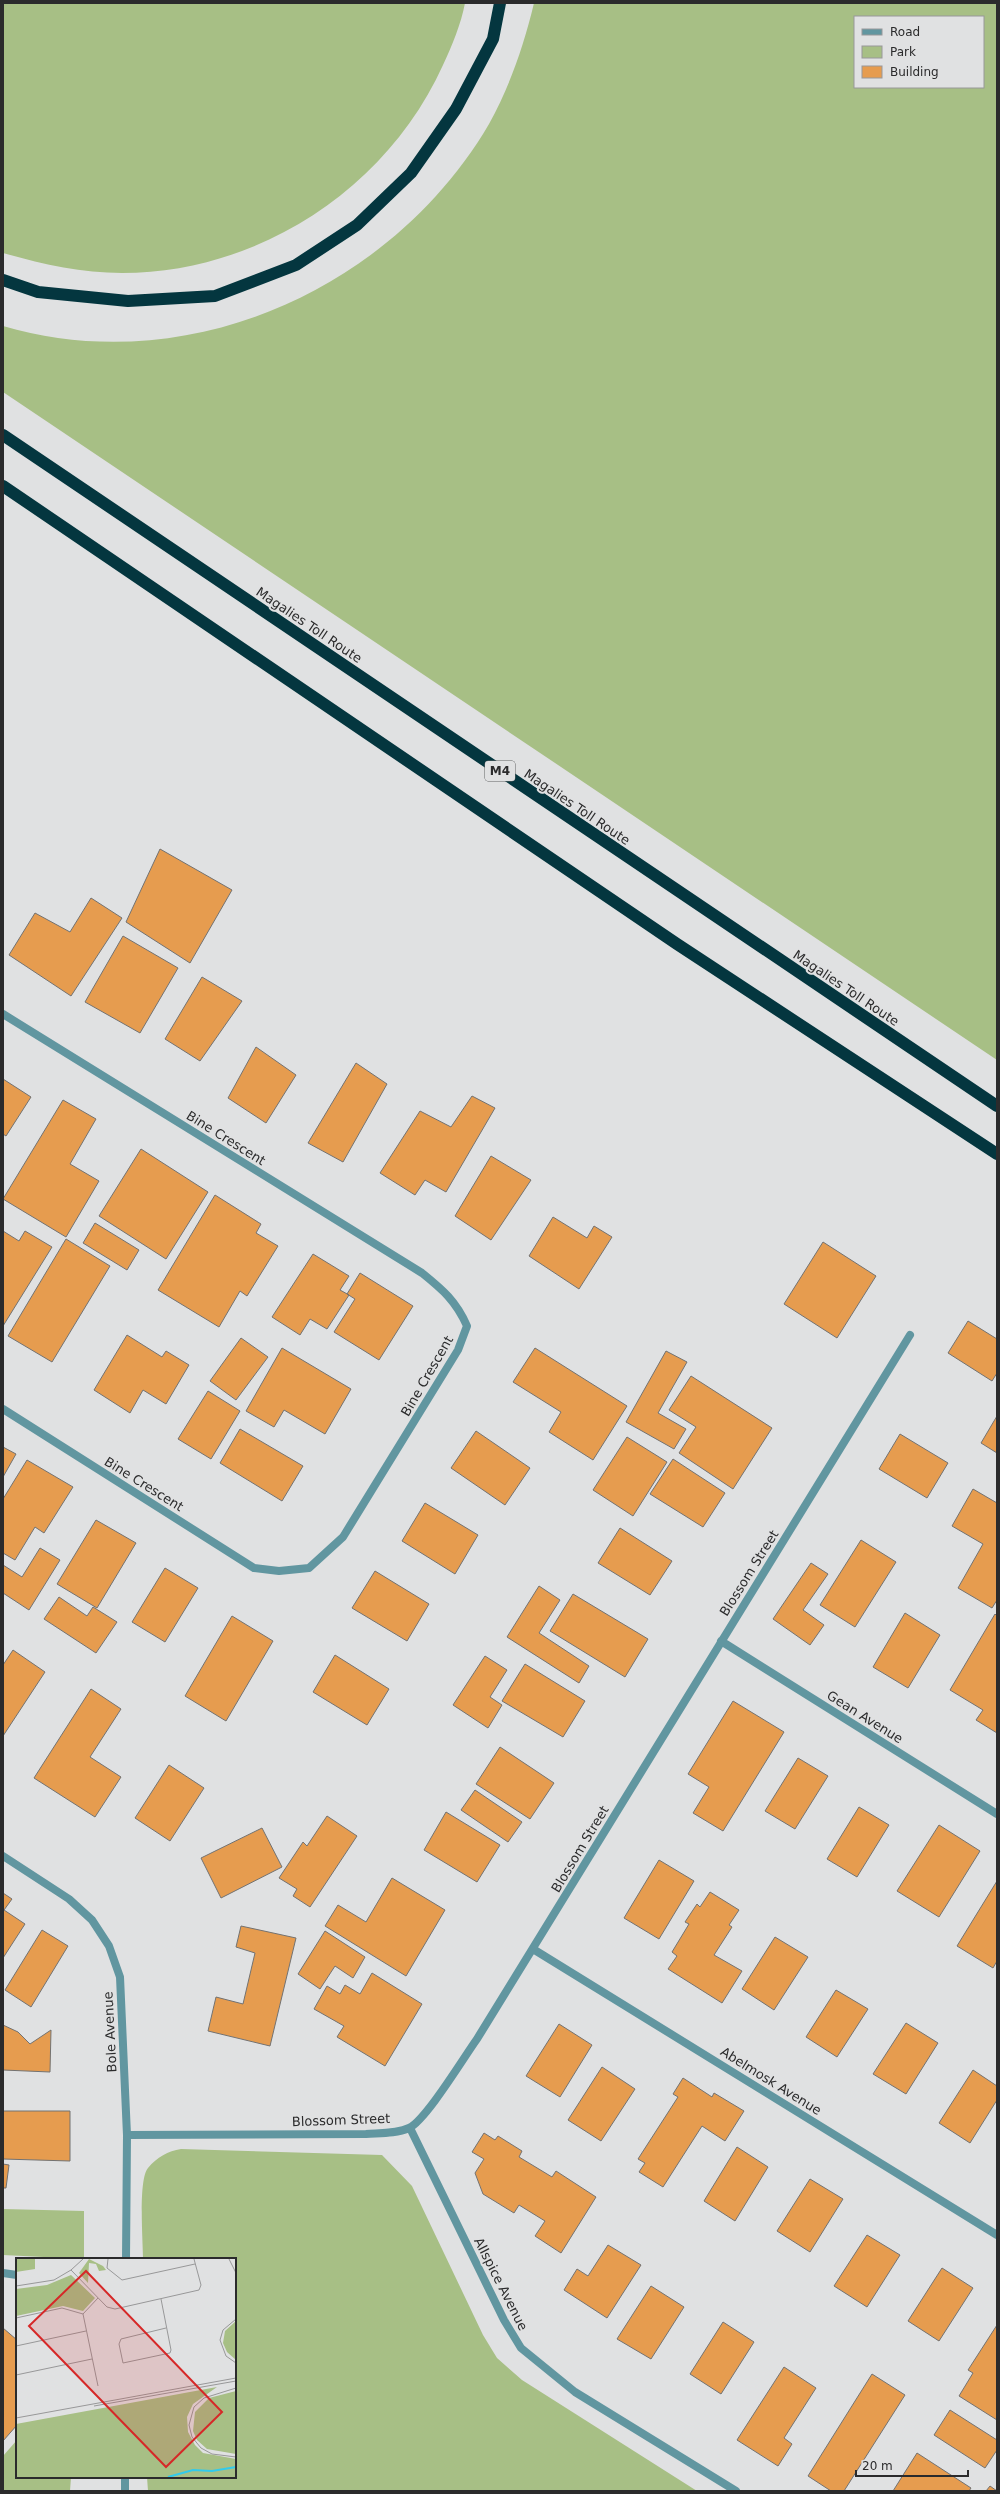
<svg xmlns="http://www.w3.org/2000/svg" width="1000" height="2494" viewBox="0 0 1000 2494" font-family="'DejaVu Sans',sans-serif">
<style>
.green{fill:#a7bf85;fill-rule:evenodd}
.building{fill:#e69c4f;stroke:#737271}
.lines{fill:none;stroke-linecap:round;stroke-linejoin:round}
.service{stroke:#6196a0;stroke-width:8}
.minor{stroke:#6196a0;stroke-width:8}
.motorway{stroke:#04363f;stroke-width:12}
.labels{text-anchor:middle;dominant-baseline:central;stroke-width:4;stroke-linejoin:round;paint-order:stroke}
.shield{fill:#e0e1e2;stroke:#616263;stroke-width:1}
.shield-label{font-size:12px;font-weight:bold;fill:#2b2b2c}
.street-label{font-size:13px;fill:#2b2b2c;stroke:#e0e1e2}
.inset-river{fill:none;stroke:#32caeb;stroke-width:2}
.inset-road{fill:none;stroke:#989899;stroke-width:1}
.view{fill:#d62828;fill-opacity:0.15;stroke:#d62828;stroke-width:2}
.inset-edge{fill:none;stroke:#2b2b2c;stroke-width:2}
</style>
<rect width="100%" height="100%" fill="#e0e1e2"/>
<path class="green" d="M 3,3 L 465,3 C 461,24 452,46 443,65 C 387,189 258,273 122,273 C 81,273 42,264 3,253 Z
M 534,3 L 997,3 L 997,1060 L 3,392 L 3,326 C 189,381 393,288 489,124 C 510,86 524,45 534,3 ZM 855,17 L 983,17 L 983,87 L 855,87 Z
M 181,2149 L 382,2155 L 412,2186 L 483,2335 L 497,2358 L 522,2380 L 697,2491 L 148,2491 L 147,2477 L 235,2477 L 235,2259 L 143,2259 C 143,2241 138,2180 148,2168 C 157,2157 168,2151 181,2149 Z
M 3,2209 L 84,2211 L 84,2259 L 3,2255 Z
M 17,2440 L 17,2477 L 71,2477 L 70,2491 L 3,2491 L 3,2456 Z"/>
<path class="building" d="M 160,849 L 232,890 L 190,963 L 126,922 Z
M 91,898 L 122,918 L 71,996 L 9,955 L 35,913 L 70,932 Z
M 123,936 L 178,968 L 140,1033 L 85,1002 Z
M 202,977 L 242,1001 L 200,1061 L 165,1039 Z
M 256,1047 L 296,1075 L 266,1123 L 228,1098 Z
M 356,1063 L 387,1084 L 343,1162 L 308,1143 Z
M 3,1079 L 31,1097 L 6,1136 L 3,1134 Z
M 472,1096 L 495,1108 L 446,1192 L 425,1180 L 415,1195 L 380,1173 L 420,1111 L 451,1127 Z
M 63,1100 L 96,1119 L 70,1164 L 99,1181 L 66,1237 L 3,1199 Z
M 141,1149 L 208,1192 L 166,1259 L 99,1216 Z
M 491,1156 L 531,1180 L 491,1240 L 455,1216 Z
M 215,1195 L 261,1224 L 256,1233 L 278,1246 L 247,1296 L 240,1291 L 219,1327 L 158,1290 Z
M 553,1217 L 587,1238 L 594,1226 L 612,1237 L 579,1289 L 529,1256 Z
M 95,1223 L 139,1250 L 127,1270 L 83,1243 Z
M 3,1231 L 19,1241 L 25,1231 L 52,1247 L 3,1326 Z
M 66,1239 L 110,1266 L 52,1362 L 8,1336 Z
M 823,1242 L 876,1276 L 837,1338 L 784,1304 Z
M 313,1254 L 349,1276 L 340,1290 L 349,1295 L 327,1329 L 310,1319 L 300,1335 L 272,1317 Z
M 360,1273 L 413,1306 L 379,1360 L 334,1332 L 355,1299 L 347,1294 Z
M 968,1321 L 997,1339 L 997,1373 L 992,1381 L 948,1353 Z
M 127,1335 L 162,1357 L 166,1351 L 189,1365 L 166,1404 L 143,1390 L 130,1413 L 94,1390 Z
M 241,1338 L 268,1357 L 236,1400 L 210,1381 Z
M 282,1348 L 351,1389 L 325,1434 L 284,1410 L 274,1427 L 246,1411 Z
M 535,1348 L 627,1406 L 593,1460 L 549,1432 L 561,1412 L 513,1382 Z
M 666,1351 L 687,1362 L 658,1413 L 686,1429 L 674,1449 L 626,1422 Z
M 691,1376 L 772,1428 L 733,1489 L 679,1453 L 696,1427 L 669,1410 Z
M 208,1391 L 240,1411 L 211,1459 L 178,1439 Z
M 997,1416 L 997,1453 L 981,1443 Z
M 240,1429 L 303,1466 L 282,1501 L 220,1463 Z
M 476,1431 L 530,1468 L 505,1505 L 451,1468 Z
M 900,1434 L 948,1463 L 927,1498 L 879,1469 Z
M 627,1437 L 667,1462 L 633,1516 L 593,1490 Z
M 3,1447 L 16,1454 L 3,1477 Z
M 673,1459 L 725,1493 L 703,1527 L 650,1494 Z
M 27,1460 L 73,1487 L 44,1533 L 35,1527 L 15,1560 L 3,1553 L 3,1499 Z
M 973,1489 L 997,1503 L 997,1600 L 992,1608 L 958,1588 L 983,1544 L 952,1526 Z
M 425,1503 L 478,1535 L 455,1574 L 402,1541 Z
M 96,1520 L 136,1543 L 97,1608 L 57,1584 Z
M 620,1528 L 672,1561 L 650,1595 L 598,1563 Z
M 861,1540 L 896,1562 L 855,1627 L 820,1605 Z
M 40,1548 L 60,1560 L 29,1610 L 3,1593 L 3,1565 L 22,1577 Z
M 811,1563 L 828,1574 L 803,1610 L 824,1625 L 810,1645 L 773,1619 Z
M 165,1568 L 198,1588 L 165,1642 L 132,1622 Z
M 375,1571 L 429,1604 L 407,1641 L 352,1608 Z
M 539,1586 L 560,1600 L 539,1633 L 589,1666 L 579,1683 L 507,1637 Z
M 573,1594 L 648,1639 L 625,1677 L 550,1631 Z
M 59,1597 L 87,1616 L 93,1607 L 117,1622 L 96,1653 L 44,1619 Z
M 905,1613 L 940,1635 L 908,1688 L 873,1667 Z
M 995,1614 L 997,1616 L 997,1733 L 976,1720 L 983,1710 L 950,1690 Z
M 232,1616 L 273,1641 L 226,1721 L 185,1696 Z
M 13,1650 L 45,1672 L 3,1736 L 3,1665 Z
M 335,1655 L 389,1689 L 367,1725 L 313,1692 Z
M 485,1656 L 507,1670 L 490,1697 L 502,1705 L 488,1728 L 453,1705 Z
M 525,1664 L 585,1701 L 563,1737 L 502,1701 Z
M 91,1689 L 121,1709 L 90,1757 L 121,1777 L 95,1817 L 34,1778 Z
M 733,1701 L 784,1732 L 723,1831 L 693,1813 L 709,1787 L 688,1774 Z
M 500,1747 L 554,1783 L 530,1819 L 476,1784 Z
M 798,1758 L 828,1776 L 795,1829 L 765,1811 Z
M 169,1765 L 204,1788 L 170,1841 L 135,1818 Z
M 475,1790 L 522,1822 L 508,1842 L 461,1810 Z
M 859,1807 L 889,1825 L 857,1877 L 827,1859 Z
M 446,1812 L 500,1845 L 477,1882 L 424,1850 Z
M 327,1816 L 357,1836 L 310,1907 L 293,1896 L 297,1889 L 279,1878 L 303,1842 L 307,1846 Z
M 939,1825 L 980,1851 L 939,1917 L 897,1891 Z
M 262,1828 L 282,1867 L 221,1898 L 201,1858 Z
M 659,1860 L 694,1881 L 659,1939 L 624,1918 Z
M 392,1878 L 445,1910 L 406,1976 L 325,1926 L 338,1905 L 366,1922 Z
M 997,1881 L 997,1961 L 993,1968 L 957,1946 Z
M 710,1892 L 739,1910 L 729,1925 L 732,1927 L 714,1955 L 742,1971 L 722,2003 L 668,1969 L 677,1956 L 672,1952 L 689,1924 L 685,1922 L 697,1904 L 700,1907 Z
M 3,1893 L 12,1899 L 4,1910 L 25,1924 L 3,1958 Z
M 241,1926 L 296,1938 L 270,2046 L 208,2031 L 216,1997 L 243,2004 L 255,1953 L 236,1947 Z
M 42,1930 L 68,1946 L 31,2007 L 5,1990 Z
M 325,1931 L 365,1957 L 353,1978 L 335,1966 L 320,1989 L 298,1974 Z
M 775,1937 L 808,1957 L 774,2010 L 742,1989 Z
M 372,1973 L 422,2004 L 385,2066 L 337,2037 L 344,2026 L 314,2009 L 327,1986 L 340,1994 L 345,1985 L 360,1994 Z
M 836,1990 L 868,2009 L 837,2057 L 806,2037 Z
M 906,2023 L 938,2043 L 906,2094 L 873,2074 Z
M 559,2024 L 592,2045 L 560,2097 L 526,2076 Z
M 3,2025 L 18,2032 L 30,2044 L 51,2030 L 50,2072 L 3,2070 Z
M 602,2067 L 635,2089 L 601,2141 L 568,2120 Z
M 973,2070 L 997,2086 L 997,2100 L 970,2143 L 939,2123 Z
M 683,2078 L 712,2097 L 714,2093 L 744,2111 L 725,2141 L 702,2126 L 663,2187 L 639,2172 L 645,2163 L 638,2159 L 678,2097 L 673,2094 Z
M 3,2111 L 70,2111 L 70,2161 L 3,2159 Z
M 484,2133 L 495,2140 L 498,2136 L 522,2151 L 519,2157 L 552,2177 L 556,2171 L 596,2197 L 561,2253 L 535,2236 L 545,2221 L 519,2205 L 514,2213 L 483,2194 L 475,2173 L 484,2159 L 472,2152 Z
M 737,2147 L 768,2167 L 735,2221 L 704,2201 Z
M 3,2164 L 9,2165 L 6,2188 L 3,2188 Z
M 810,2179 L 843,2199 L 810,2252 L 777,2231 Z
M 867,2235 L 900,2255 L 867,2307 L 834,2286 Z
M 608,2245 L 641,2265 L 607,2318 L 564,2290 L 577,2269 L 588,2276 Z
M 942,2268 L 973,2288 L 939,2341 L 908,2321 Z
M 651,2286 L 684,2307 L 651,2359 L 617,2339 Z
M 723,2322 L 754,2342 L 721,2394 L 690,2374 Z
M 997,2325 L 997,2420 L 959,2396 L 973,2373 L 968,2370 Z
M 3,2328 L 17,2340 L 17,2425 L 3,2441 Z
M 784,2367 L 816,2388 L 784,2438 L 792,2444 L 778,2466 L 737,2440 Z
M 872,2374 L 905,2395 L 844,2491 L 831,2491 L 808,2476 Z
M 950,2410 L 997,2440 L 997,2450 L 985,2468 L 934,2435 Z
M 917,2453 L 971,2488 L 969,2491 L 893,2491 Z
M 990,2486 L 997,2491 L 986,2491 Z"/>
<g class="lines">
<path class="service" d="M 3,2273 L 17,2275"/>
<path class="minor" d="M 3,1014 L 422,1273 C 443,1290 456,1301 467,1326 L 458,1350 L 343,1537 L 309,1568 L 279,1571 L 254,1568 L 3,1409
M 721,1641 L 997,1814
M 3,1856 L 69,1899 L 92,1920 L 109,1946 L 120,1977 L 127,2135 L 126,2259
M 533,1949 L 997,2235
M 410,2128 L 504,2320 L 521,2348 L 575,2392 L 736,2491
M 127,2135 L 366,2134 C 379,2133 396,2134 409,2128 C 426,2120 464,2057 477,2039 L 910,1335
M 125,2491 L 125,2477"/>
<path class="motorway" d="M 3,280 L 38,292 L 128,301 L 215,296 L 296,265 L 357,225 L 411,173 L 456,109 L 493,39 L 500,3
M 3,435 L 997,1106
M 3,486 L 677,944 L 997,1154"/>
</g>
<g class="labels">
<rect class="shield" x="485" y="761" width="30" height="20" rx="3"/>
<g class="shield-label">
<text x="500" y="771">M4</text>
</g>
<g class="street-label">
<text transform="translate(309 625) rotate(34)">Magalies Toll Route</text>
<text transform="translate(577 807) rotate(34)">Magalies Toll Route</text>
<text transform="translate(846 988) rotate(34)">Magalies Toll Route</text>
<text transform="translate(226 1138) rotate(32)">Bine Crescent</text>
<text transform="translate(427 1376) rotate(-60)">Bine Crescent</text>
<text transform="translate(144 1484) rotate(32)">Bine Crescent</text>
<text transform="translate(749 1573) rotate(-58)">Blossom Street</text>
<text transform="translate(865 1717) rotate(32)">Gean Avenue</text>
<text transform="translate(580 1849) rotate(-59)">Blossom Street</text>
<text transform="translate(110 2032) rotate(-93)">Bole Avenue</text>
<text transform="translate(771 2081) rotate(32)">Abelmosk Avenue</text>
<text transform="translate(341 2120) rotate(-2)">Blossom Street</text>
<text transform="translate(501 2284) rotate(63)">Allspice Avenue</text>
</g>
</g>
<g transform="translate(16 2258)">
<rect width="220" height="220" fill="#e0e1e2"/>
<path d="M 0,1 L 19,1 L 19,11 L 0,14 ZM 73,1 L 87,8 L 90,12 L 83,13 L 80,6 L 73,5 L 72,25 L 63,15 ZM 55,17 L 79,40 L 67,53 L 47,48 L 0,58 L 0,31 L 31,27 ZM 220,63 L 220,102 L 211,94 L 207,85 L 209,73 ZM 201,129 L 177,146 L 171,159 L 172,174 L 179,187 L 187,195 L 220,201 L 220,219 L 0,219 L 0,166 ZM 220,133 L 220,196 L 191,191 L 181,182 L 177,173 L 179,154 L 193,140 Z" fill="#a7bf85"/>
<path class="inset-river" d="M 152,219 L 177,212 L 196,213 L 220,209"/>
<path class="inset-road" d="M 92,1 L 91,10 L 106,22 L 179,6M 213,1 L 220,15M 55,12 L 91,49 L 99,51 L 183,32 L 185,27 L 178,1M 0,28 L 38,22 L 55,12 L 67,1M 145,41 L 155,92 L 154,95 L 107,105 L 103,86 L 105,81 L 150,70M 0,60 L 46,50 L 67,56M 220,61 L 207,72 L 204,82 L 210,98 L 220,105M 0,88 L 70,73M 0,117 L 76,101M 82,128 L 67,56 L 82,40M 220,130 L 188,140 L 178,149 L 173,167 L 176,179 L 185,190 L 196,196 L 220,199M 78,148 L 220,123M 0,160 L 220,120"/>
<path class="view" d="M 70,13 L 206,154 L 150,209 L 13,68 Z"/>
<rect width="220" height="220" class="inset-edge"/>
</g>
<rect width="1000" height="2494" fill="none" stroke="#2b2b2c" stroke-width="8"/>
<rect x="854" y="16" width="130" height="72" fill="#e0e1e2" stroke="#989899"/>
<rect x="862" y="29" width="20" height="6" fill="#6196a0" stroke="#989899"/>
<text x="890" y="36" font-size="12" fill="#2b2b2c">Road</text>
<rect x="862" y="46" width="20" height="12" fill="#a7bf85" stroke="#989899"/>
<text x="890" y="56" font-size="12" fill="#2b2b2c">Park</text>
<rect x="862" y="66" width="20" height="12" fill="#e69c4f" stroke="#989899"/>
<text x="890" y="76" font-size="12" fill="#2b2b2c">Building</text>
<path d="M856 2470v6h112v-6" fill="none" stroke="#2b2b2c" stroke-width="2"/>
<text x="862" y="2470" font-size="12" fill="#2b2b2c" stroke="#e0e1e2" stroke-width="3" paint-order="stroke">20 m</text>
</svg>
